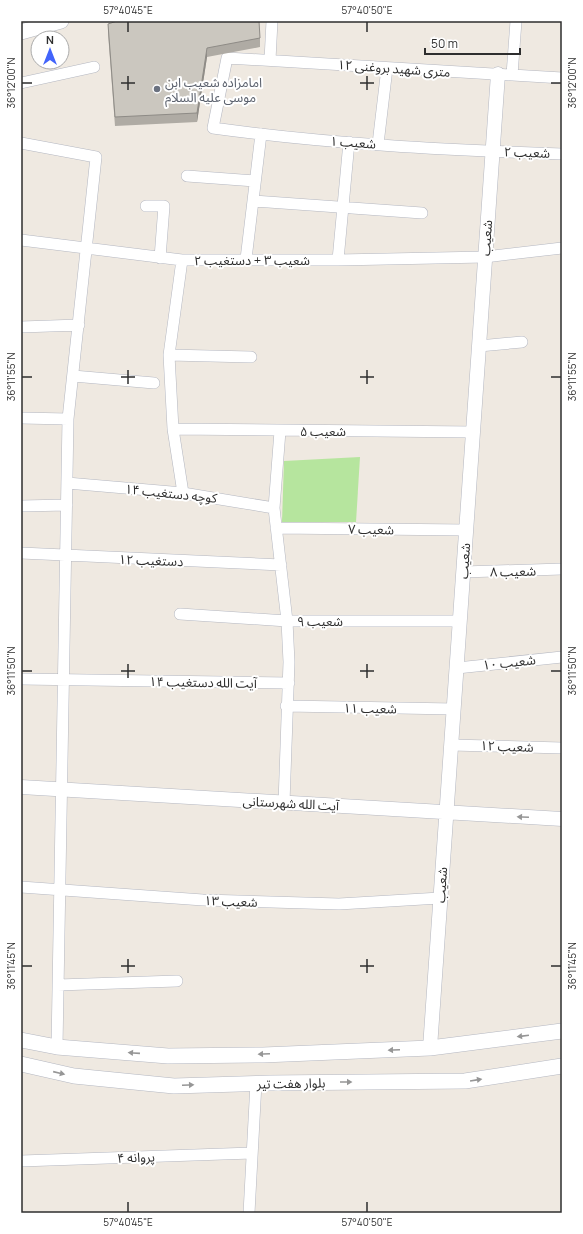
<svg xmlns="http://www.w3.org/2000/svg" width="583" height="1234" viewBox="0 0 583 1234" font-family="Manrope,'Noto Sans Arabic',sans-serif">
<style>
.green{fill:#b6e59e}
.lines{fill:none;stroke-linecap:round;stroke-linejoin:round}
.minor-casing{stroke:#b4b7c1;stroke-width:12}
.tertiary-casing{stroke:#b4b7c1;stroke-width:15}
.secondary-casing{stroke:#b4b7c1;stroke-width:16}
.minor{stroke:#fff;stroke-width:11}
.tertiary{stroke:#fff;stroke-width:14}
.secondary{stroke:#fff;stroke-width:15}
.wall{fill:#afaba4}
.shaded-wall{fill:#8e8b86}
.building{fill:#cbc7bf;stroke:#8e8b86}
.oneway{fill:#969696}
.ticks{fill:none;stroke:#2e2e2e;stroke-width:1.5}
.worship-dot{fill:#6b7280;stroke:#fff;stroke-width:1.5}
.labels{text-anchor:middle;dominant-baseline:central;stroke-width:4;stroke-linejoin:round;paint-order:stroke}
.street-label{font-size:13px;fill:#2e2e2e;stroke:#fff}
.worship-label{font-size:13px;fill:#5b616d;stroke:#fff;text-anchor:start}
.neatline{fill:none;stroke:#2e2e2e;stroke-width:1.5}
.ticks-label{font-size:10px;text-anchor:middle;fill:#2e2e2e}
</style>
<rect width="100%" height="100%" fill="#efe9e1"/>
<path class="green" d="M 360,457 L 356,522 L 282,522 L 284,461 Z"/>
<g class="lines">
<g class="minor-casing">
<path id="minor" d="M 270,60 L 272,21
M 512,75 L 516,21
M 562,78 L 227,58 L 213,128 C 329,144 446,150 562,154
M 21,83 L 94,67
M 21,143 L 96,157 L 68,419 L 57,1047
M 378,144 L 387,68
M 187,176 L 255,181
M 253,201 L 422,213
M 146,206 L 164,206 L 160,258
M 21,240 L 182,260 L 338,260 L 485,257 L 562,248
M 246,259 L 261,134
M 182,260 L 169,355 L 173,429 L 183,493
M 338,260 L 349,142
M 21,327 L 79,325
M 479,346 L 522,342
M 169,355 L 251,357
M 73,376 L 154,383
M 21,418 L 68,419
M 173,429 L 473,432
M 280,431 L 274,508 L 287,621 L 289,662 L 284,803
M 67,483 L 183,493 L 274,508
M 21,506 L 67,505
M 276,528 L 466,530
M 21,553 L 281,565
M 463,572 L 562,569
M 180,614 L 287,621 L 460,621
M 457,668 L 562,657
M 21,679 L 289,683
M 286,706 L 454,709
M 451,745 L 562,748
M 21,887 L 203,900 L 339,904 L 440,898
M 58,985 L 177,981
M 21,1161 L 252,1153
M 249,1213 L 256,1083"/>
</g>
<g class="tertiary-casing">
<path id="tertiary" d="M 21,787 L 562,819
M 430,1048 L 498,74"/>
</g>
<g class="secondary-casing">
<path id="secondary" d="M 21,32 L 61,21
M 21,1040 L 57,1047 L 168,1056 L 263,1055 L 430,1048 L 562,1031
M 21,1064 L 74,1076 L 174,1086 L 270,1083 L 465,1081 L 562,1066"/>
</g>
<use href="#minor" class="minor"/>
<use href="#tertiary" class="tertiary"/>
<use href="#secondary" class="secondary"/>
</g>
<path class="wall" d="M 108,24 L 260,38 L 260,47 L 207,57 L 197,122 L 115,126 L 108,33 Z"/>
<path class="shaded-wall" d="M 207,48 L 207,57 L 197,122 L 197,113 Z"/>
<path class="building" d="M 117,21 L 259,21 L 260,38 L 207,48 L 197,113 L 115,117 L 108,24 Z"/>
<defs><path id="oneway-solid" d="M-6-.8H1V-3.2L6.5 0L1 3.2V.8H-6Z"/></defs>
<g class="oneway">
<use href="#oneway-solid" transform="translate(523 817) rotate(-177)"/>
<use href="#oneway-solid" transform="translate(523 1036) rotate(173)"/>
<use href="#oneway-solid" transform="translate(394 1050) rotate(178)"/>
<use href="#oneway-solid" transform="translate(134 1053) rotate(-176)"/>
<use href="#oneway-solid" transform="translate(264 1054) rotate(178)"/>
<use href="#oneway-solid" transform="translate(59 1073) rotate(13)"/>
<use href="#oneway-solid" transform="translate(476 1080) rotate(-9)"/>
<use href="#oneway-solid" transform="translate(346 1082)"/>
<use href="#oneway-solid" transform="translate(188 1085) rotate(-2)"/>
</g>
<path class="ticks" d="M 128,22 L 128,32M 367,22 L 367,32M 128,76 L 128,90M 367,76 L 367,90M 22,83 L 32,83M 121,83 L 135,83M 360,83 L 374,83M 551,83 L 561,83M 128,370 L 128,384M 367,370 L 367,384M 22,377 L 32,377M 121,377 L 135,377M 360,377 L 374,377M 551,377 L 561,377M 128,664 L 128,678M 367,664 L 367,678M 22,671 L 32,671M 121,671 L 135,671M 360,671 L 374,671M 551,671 L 561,671M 128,959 L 128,973M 367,959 L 367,973M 22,966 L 32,966M 121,966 L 135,966M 360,966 L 374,966M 551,966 L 561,966M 128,1202 L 128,1212M 367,1202 L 367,1212"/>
<circle class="worship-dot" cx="157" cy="89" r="4"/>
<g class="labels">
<g class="street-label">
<text transform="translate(394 68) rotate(4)">۱۲ متری شهید بروغنی</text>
<text transform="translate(353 142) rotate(4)">شعیب ۱</text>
<text transform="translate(527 152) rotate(2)">شعیب ۲</text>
<text transform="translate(486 238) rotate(-86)">شعیب</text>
<text x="252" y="260">شعیب ۳ + دستغیب ۲</text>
<text x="323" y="431">شعیب ۵</text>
<text transform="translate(171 493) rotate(6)">کوچه دستغیب ۱۴</text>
<text transform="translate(371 529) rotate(1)">شعیب ۷</text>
<text transform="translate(151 560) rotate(2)">دستغیب ۱۲</text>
<text transform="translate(464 561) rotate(-86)">شعیب</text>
<text transform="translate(513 571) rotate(-1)">شعیب ۸</text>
<text x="320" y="621">شعیب ۹</text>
<text transform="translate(509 662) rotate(-6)">شعیب ۱۰</text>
<text transform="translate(203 682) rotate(1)">آیت الله دستغیب ۱۴</text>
<text transform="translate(370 708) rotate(1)">شعیب ۱۱</text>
<text transform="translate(507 746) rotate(2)">شعیب ۱۲</text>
<text transform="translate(291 803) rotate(3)">آیت الله شهرستانی</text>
<text transform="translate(441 885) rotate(-86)">شعیب</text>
<text transform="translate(231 901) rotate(2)">شعیب ۱۳</text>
<text transform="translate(291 1083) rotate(-1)">بلوار هفت تیر</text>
<text transform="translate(136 1157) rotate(-2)">پروانه ۴</text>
</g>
<g class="worship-label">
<text x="165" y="82">امامزاده شعیب ابن<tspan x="165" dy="15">موسی علیه السلام</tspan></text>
</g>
</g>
<rect width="583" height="1234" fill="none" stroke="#ffffff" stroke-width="44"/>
<g transform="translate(50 50)"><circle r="19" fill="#ffffff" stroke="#ababab"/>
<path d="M0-3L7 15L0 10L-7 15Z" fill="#4264fb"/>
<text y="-6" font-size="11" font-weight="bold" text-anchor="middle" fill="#2e2e2e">N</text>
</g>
<path d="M425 48v6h95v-6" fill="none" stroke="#2e2e2e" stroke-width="2"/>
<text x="431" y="48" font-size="12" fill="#2e2e2e" stroke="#ffffff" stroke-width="3" paint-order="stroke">50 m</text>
<rect x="22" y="22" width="539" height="1190" class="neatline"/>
<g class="ticks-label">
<text x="128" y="14">57°40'45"E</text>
<text x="367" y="14">57°40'50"E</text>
<text transform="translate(11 83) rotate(-90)" y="4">36°12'00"N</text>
<text transform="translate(572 83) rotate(-90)" y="4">36°12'00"N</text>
<text transform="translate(11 377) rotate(-90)" y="4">36°11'55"N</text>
<text transform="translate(572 377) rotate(-90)" y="4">36°11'55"N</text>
<text transform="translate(11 671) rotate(-90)" y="4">36°11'50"N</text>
<text transform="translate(572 671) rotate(-90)" y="4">36°11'50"N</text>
<text transform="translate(11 966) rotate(-90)" y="4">36°11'45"N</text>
<text transform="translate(572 966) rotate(-90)" y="4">36°11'45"N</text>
<text x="128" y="1226">57°40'45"E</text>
<text x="367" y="1226">57°40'50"E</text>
</g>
</svg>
